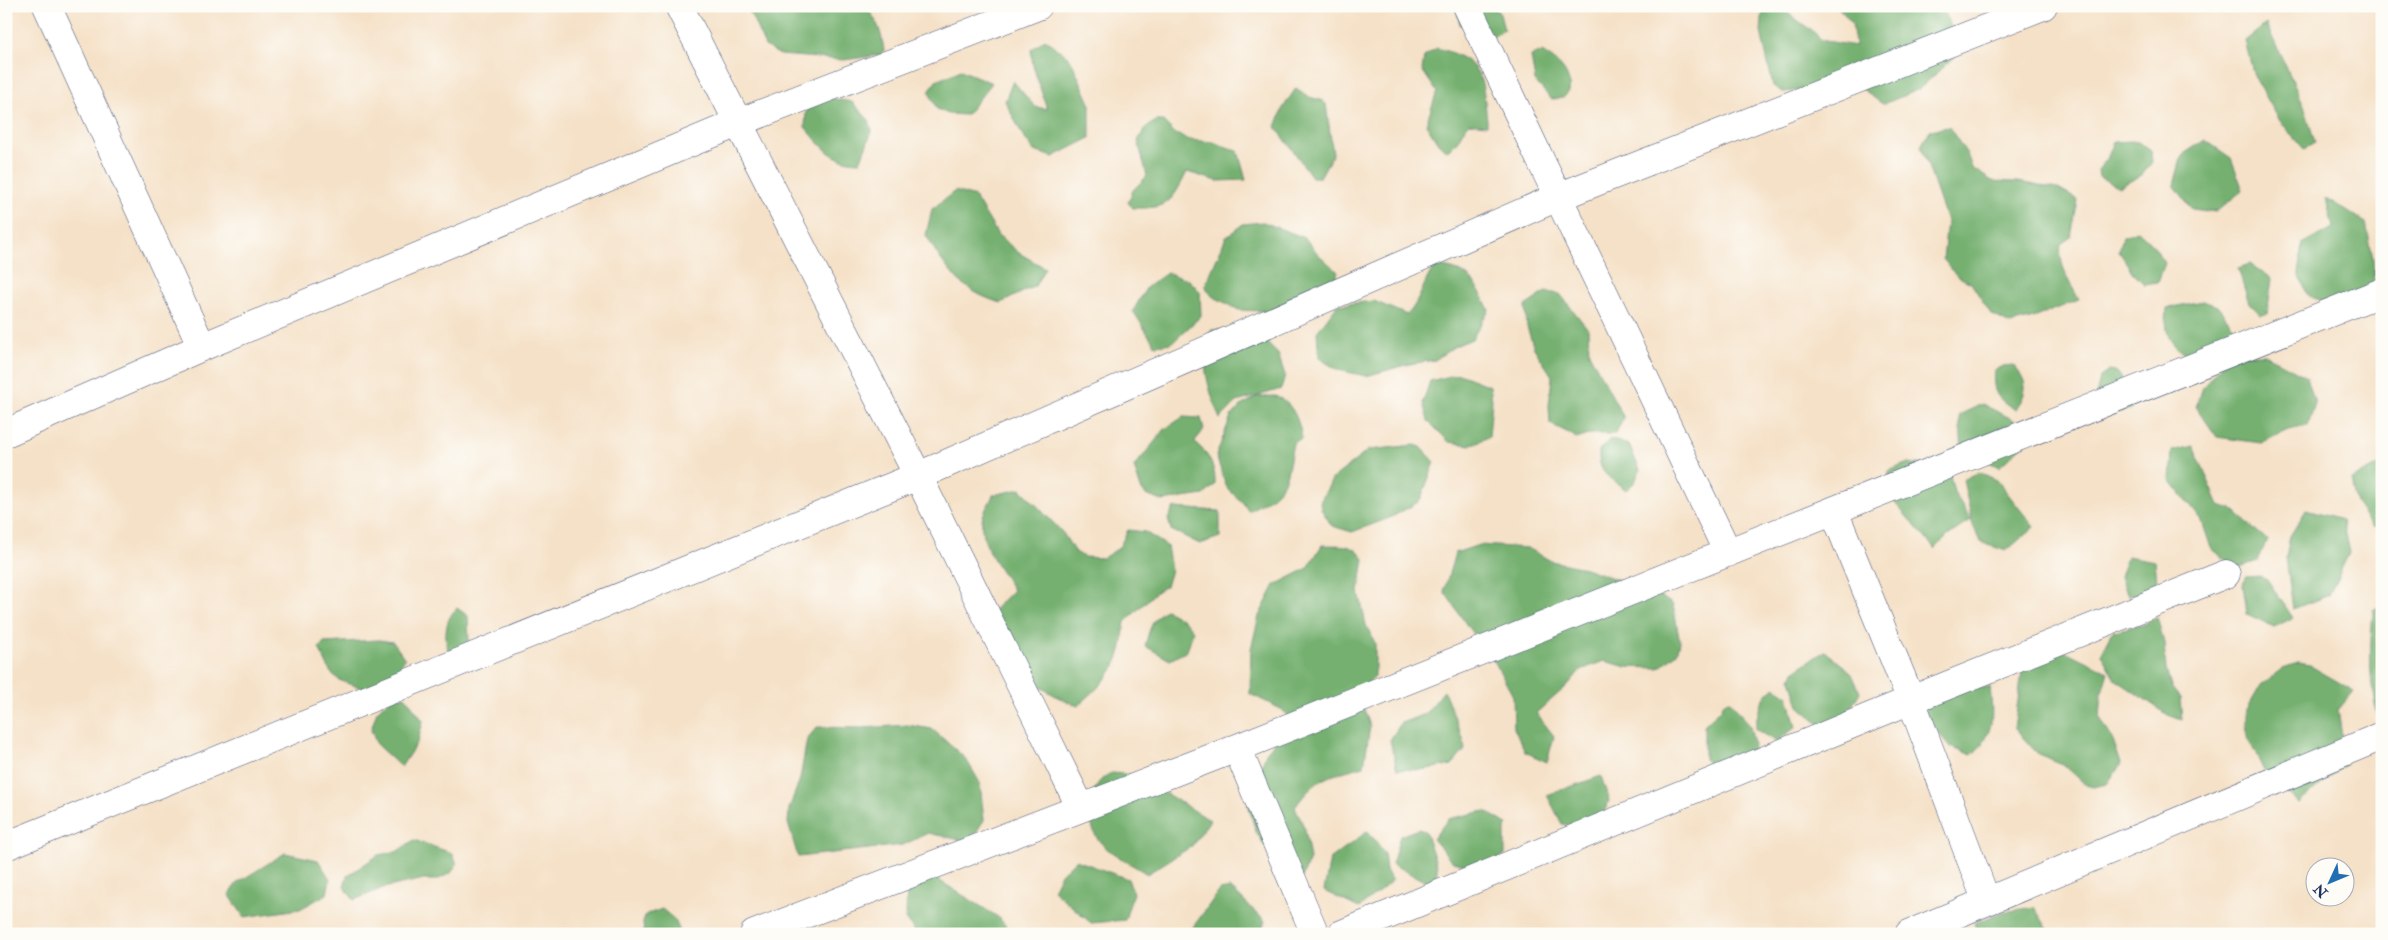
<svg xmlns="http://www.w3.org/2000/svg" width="2388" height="940" viewBox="0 0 2388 940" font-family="'IM FELL Double Pica',serif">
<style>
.forest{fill:#74b070;stroke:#487067}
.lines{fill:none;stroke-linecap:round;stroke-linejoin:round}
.minor-casing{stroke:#3c4a6e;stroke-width:29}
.minor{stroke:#fff;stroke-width:28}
</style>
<rect width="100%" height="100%" fill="#fdfcf7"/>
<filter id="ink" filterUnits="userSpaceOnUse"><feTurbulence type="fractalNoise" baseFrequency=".02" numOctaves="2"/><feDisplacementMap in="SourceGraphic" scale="10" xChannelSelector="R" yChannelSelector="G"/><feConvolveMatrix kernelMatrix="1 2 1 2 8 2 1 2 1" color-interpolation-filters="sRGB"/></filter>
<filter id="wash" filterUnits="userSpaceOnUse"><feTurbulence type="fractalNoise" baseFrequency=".0096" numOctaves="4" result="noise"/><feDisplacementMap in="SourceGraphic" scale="20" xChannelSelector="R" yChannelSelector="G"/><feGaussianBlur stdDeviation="1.12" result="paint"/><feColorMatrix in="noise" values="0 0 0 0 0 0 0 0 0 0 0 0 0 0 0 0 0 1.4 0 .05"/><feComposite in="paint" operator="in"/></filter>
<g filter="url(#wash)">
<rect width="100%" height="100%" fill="#f5e1c7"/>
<path class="forest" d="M 747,6 L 864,6 C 877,17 882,34 884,51 L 880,55 L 844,60 L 780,55 L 765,46 Z
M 1456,6 L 1493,6 L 1500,14 L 1504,30 L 1494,36 L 1460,25 Z
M 1778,6 L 1815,33 L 1821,40 L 1855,46 L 1852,23 L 1837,6 L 1937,6 C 1951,13 1953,38 1957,52 L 1955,57 L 1919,89 L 1886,103 L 1881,103 L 1857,85 L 1783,92 L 1773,86 L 1761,32 L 1763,7 Z
M 2266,24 L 2304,105 L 2315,143 L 2304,149 L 2280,121 L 2254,76 L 2245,41 Z
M 1045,39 L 1070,58 L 1090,103 L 1090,138 L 1053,157 L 1034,151 L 1023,136 L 1005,101 L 1013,81 L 1035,107 L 1047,109 L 1033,66 L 1031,50 Z
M 1437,48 C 1484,61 1482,77 1487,120 L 1487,125 L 1468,123 L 1456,143 L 1448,151 L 1438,143 L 1426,124 L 1437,92 L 1422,70 L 1424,57 Z
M 1542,52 C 1557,61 1572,73 1569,92 L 1563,98 L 1551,99 L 1535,81 L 1531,56 Z
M 961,70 L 992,83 L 966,115 L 948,114 L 937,109 L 929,92 L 936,81 Z
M 1296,88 L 1309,97 L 1323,101 L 1326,104 L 1333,154 L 1320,177 L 1312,177 L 1276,127 L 1283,108 Z
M 815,98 L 830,98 L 852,102 L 869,120 L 872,131 L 860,162 C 830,161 824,148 805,127 L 806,112 Z
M 1156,121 L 1163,121 L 1176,134 L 1189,140 L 1213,142 L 1238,151 L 1246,180 L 1217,181 L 1187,172 C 1172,202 1168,209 1133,208 L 1128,203 L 1133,190 L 1147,176 L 1138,141 L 1145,128 Z
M 1949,127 L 1967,154 L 1972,168 L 1992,181 L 2018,182 L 2058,189 L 2078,200 L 2071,237 L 2061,244 C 2058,265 2070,282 2079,300 L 2030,319 L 2010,324 L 1991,314 L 1971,283 L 1957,276 L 1943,259 L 1947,221 L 1921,146 L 1930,130 Z
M 2205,140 L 2231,158 L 2243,190 L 2216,212 L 2192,209 L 2174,185 L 2182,155 Z
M 2131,141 L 2138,142 L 2151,151 L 2152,162 L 2142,175 L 2119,187 L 2099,177 L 2098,170 L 2107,159 L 2114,142 Z
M 955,191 L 975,197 L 998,235 L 1019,253 L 1045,268 L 1035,286 L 1001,303 C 962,292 945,269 926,235 L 932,209 Z
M 2326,198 L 2366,223 L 2373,258 L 2374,286 L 2342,310 L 2307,294 L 2299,274 L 2303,243 L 2333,228 Z
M 1263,222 L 1305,238 L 1318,254 L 1338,272 L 1329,297 L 1307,313 L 1239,310 L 1212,296 L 1205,286 L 1226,237 L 1243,224 Z
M 2138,231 L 2152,244 L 2165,263 L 2158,282 L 2144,284 L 2132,272 L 2119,251 L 2123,236 Z
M 2250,264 L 2272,279 L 2267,314 L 2261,315 L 2249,303 L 2238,268 Z
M 1435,266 C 1470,270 1475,280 1489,310 L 1472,339 L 1455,346 L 1435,360 L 1410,364 L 1366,376 L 1338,370 L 1319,358 L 1317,332 L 1337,305 L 1374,301 L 1407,315 C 1421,301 1423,281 1435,266 Z
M 1167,273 L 1189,280 L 1200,291 L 1201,316 L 1172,343 L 1155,345 L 1133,311 L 1147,287 Z
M 1546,292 L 1560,294 L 1588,329 L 1589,353 L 1624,418 L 1615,434 L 1590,434 L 1577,439 L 1571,434 L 1550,424 L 1549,406 L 1552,376 L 1534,348 L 1527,327 L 1525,306 Z
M 2203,301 L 2217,306 L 2234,327 L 2232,346 L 2195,359 C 2170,346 2164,338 2167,308 Z
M 1211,330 L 1238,330 L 1262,338 L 1278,354 L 1285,375 L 1281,389 L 1237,402 L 1220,419 C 1211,396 1196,354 1211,330 Z
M 2231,354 L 2264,354 L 2307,377 L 2315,403 L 2308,426 L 2288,430 L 2261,443 L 2217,437 L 2196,407 L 2203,387 Z
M 2013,365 C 2029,383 2028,390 2016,410 C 1997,399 1992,393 1994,371 L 2003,366 Z
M 2109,371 L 2116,372 L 2138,401 L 2131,409 L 2110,414 L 2096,397 L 2100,377 Z
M 1459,374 L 1490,386 L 1492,400 L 1489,437 L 1470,445 L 1449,442 L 1428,421 L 1423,403 L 1430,381 Z
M 1275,396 C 1293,402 1299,421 1302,438 L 1293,443 C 1285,485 1288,490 1248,511 L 1244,504 L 1227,488 L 1216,456 L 1231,416 L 1242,405 L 1257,397 Z
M 1982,404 L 2014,420 L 2031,438 L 1999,467 L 1962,449 L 1959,415 Z
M 1183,417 L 1201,418 L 1204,430 L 1194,442 C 1208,452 1216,467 1215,485 L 1204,495 L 1162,501 L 1146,495 L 1141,489 L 1134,467 L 1165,429 Z
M 1610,439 L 1629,445 L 1640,470 L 1635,482 L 1626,490 C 1608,476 1598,474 1599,450 Z
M 1415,445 L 1421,447 L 1435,462 L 1420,501 L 1392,517 L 1352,532 L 1332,526 L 1321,509 L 1320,502 L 1333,478 L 1369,450 Z
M 2193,446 L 2219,505 L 2232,509 L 2267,540 L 2258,561 L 2236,568 L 2211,548 L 2202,521 L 2170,480 L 2172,451 Z
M 1908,463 L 1948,467 L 1954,492 L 1971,520 L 1949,535 L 1935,549 L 1888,495 L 1889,471 Z
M 2382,463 L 2382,528 L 2372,527 L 2356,503 L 2351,480 Z
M 1979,472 L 1997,480 L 2034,527 L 2006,551 L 1980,542 L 1973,525 L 1963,480 Z
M 1021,489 L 1063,533 L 1074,551 L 1084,557 L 1103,558 L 1119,548 L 1128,530 L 1145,532 L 1167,546 L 1171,570 L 1166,586 L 1156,592 L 1125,622 C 1123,630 1124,638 1122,646 C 1117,672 1097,689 1078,706 L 1063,700 L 1009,669 L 989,614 L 1013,590 C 1002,570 979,544 982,520 C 983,512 990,503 993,495 Z
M 1174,508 L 1220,511 L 1220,537 L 1200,544 L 1171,530 L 1168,519 Z
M 2306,510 L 2342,520 L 2349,553 L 2329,595 L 2293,609 L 2286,558 L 2290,536 Z
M 1322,545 C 1340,546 1353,542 1364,559 L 1359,592 L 1366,625 L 1375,643 L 1375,676 L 1359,694 L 1370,726 L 1364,766 C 1328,776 1318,776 1295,807 L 1305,829 L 1310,859 L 1300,882 L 1270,854 L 1256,832 L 1248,804 L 1266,753 L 1291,722 L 1283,710 L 1250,694 L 1251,649 L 1259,616 L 1275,585 L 1308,568 Z
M 1479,545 L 1528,548 L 1551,561 L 1585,568 L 1658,594 L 1673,605 L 1680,642 L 1677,653 L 1659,668 L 1627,667 L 1604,661 L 1581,670 L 1566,687 L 1536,713 L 1554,736 L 1547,762 L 1525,752 L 1514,728 L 1513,696 L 1490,653 L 1470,630 L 1444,591 L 1455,553 Z
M 2127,556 L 2155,561 L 2159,600 L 2153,592 L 2128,595 L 2120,577 Z
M 2261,576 L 2267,579 L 2293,618 L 2274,627 L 2247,614 L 2243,585 L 2245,577 Z
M 2382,605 L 2382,726 C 2367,689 2370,649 2373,610 Z
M 457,608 L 468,616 L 469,645 L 449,653 C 444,638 444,620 457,608 Z
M 1166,610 L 1184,620 L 1193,631 L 1187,651 L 1170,660 L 1145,646 C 1149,632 1152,616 1166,610 Z
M 2157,617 L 2164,643 L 2166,670 L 2171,687 L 2180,698 L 2182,720 L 2168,715 L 2115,679 L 2101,654 L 2113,631 L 2142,625 Z
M 379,640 L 393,642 L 405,659 L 396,673 L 370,691 L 339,680 L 331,673 L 319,648 L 324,643 Z
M 1825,651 L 1851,672 L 1860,692 L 1843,721 L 1822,727 L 1799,706 L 1791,679 L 1794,671 Z
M 2065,651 L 2108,672 L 2102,692 L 2100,718 L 2113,740 L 2121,764 L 2107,784 L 2093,787 L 2086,785 L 2063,764 L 2038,754 L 2014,728 L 2022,672 L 2041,655 Z
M 2298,663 L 2309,665 L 2354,691 L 2338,710 L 2346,764 L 2299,803 L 2266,775 L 2249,740 L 2246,725 L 2246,711 L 2261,685 L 2283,668 Z
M 1775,687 L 1788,696 L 1796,727 L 1776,742 L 1755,729 C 1758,712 1760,697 1775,687 Z
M 1990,687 C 1993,719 1995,732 1972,755 L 1950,747 L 1920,710 L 1934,690 Z
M 1444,691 L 1463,738 L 1465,750 L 1452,765 L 1420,770 L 1397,769 L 1390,740 L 1401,723 L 1425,714 Z
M 405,696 L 423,721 L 418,741 L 401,767 L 377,745 L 371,730 L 377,711 L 390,699 Z
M 1730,701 L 1750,726 L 1754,745 L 1744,760 L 1721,775 L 1704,759 L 1704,725 L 1721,709 L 1724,702 Z
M 908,725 L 932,729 L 966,759 L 980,783 L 984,820 L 970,842 L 928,833 L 903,845 L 798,857 L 788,823 L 789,809 L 800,779 L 807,739 L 817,727 L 863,728 Z
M 1112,773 L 1135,775 L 1210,820 L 1192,846 L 1147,874 C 1132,864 1112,855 1101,843 C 1084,825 1086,782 1112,773 Z
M 1601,776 L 1609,800 L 1603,819 L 1587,828 L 1562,824 L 1547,795 Z
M 1485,811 L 1508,825 L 1505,829 L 1505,855 L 1480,869 L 1453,862 L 1433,839 L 1448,819 Z
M 1418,829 L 1425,831 L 1437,866 L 1437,874 L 1428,883 L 1392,864 L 1400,836 Z
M 1368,831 L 1384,852 L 1386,870 L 1392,881 L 1359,908 L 1324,891 L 1330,859 Z
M 414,840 L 452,853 L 457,864 L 451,873 L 437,880 L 420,880 L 383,888 L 354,900 L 344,887 L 347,876 L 378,855 L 396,852 Z
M 285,853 L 318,860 L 330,879 L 327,894 L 300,909 L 244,917 L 229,894 L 237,883 Z
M 1076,860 L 1128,879 L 1133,893 L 1125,920 L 1091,923 L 1053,890 L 1061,874 Z
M 935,878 L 998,917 L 1013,934 L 917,934 L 906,919 L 907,882 Z
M 1230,888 L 1265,921 L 1260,934 L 1188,934 L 1220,890 Z
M 2034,907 L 2051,934 L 1978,934 L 1974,923 L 2003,912 Z
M 662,909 L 675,920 L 681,934 L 644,934 L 643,923 L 645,915 Z"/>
</g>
<g filter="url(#ink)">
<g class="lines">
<g class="minor-casing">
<path id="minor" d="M 47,6 L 202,347
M 679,6 L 918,476 L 1081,808
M 1467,6 L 1728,553
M 6,433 L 202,347 L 740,122 L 1038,6
M 1834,511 L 1911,700 L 1986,900
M 1237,748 L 1315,934
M 6,846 L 918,476 L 1558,197 L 2043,6
M 754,934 L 1237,748 L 2382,292
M 1342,934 L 1911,700 L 2226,574
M 1909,934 L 2382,736"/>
</g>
<use href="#minor" class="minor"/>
</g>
</g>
<rect width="2388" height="940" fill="none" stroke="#fdfcf7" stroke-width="25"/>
<g transform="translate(2330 882) rotate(226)"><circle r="24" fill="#fdfcf7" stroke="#a3aaba"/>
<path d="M0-4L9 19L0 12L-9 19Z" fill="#1f6fb2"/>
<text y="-8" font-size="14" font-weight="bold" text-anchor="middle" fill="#1b2f5e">N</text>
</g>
</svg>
